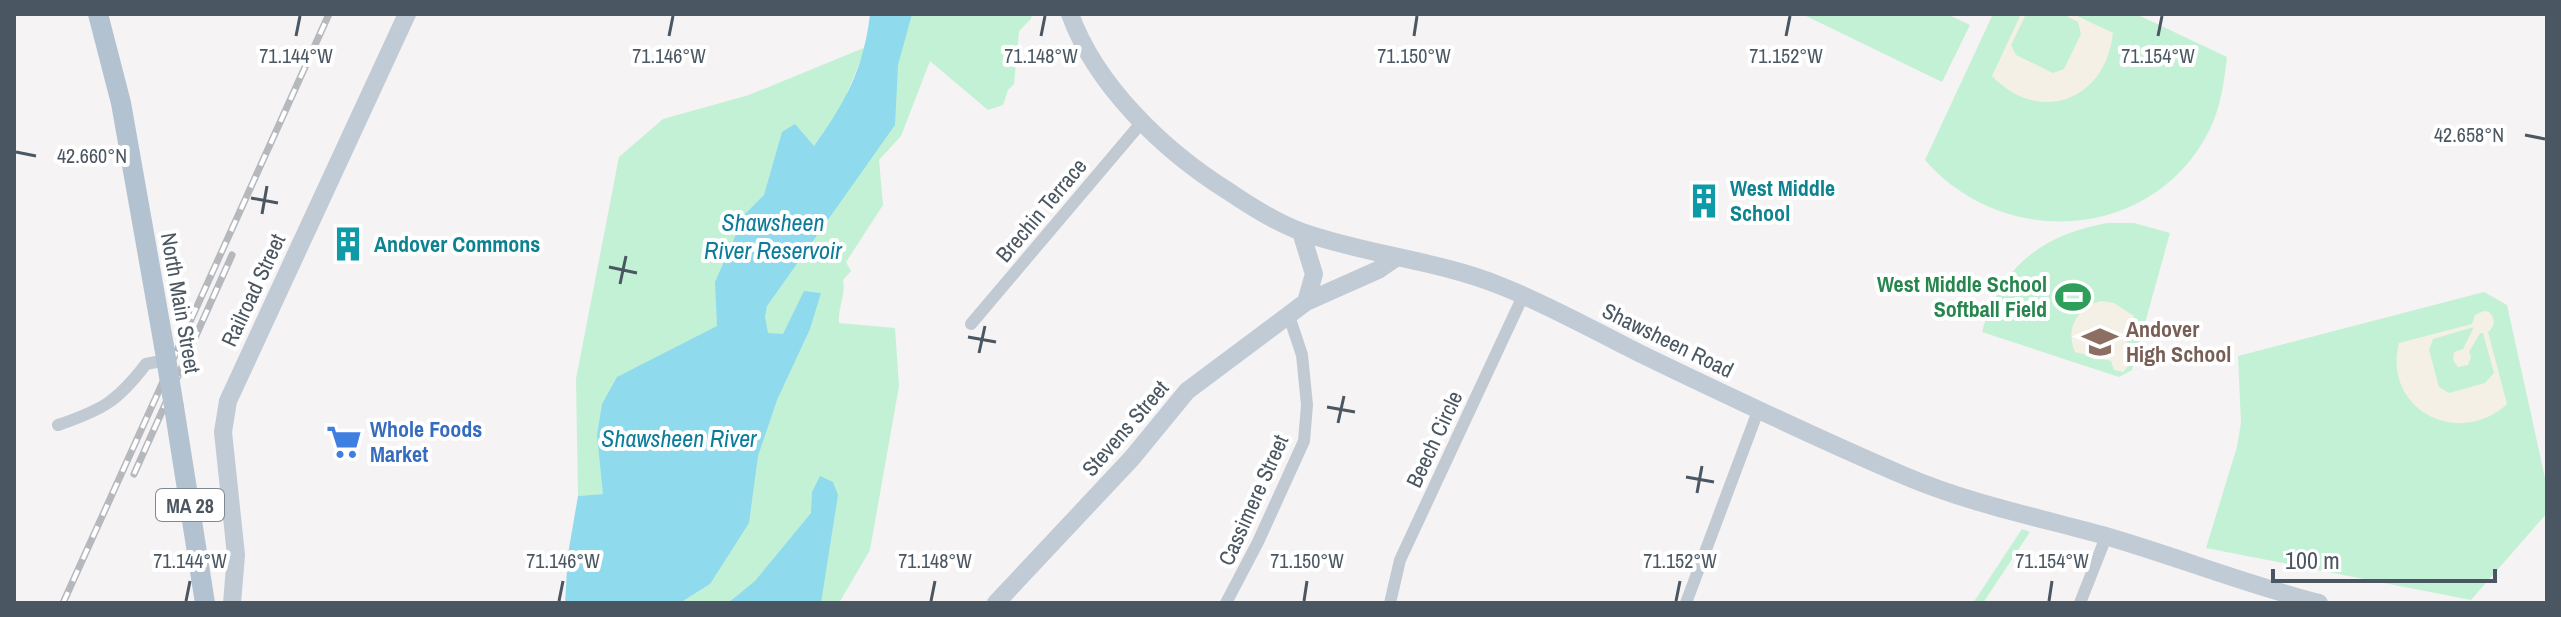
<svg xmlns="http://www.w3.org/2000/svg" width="2561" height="617" viewBox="0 0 2561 617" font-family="'Archivo Narrow',sans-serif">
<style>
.green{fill:#c3f1d5}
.sand{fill:#f5f0e5;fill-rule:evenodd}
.water{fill:#90daee}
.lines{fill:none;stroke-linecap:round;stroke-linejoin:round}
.minor{stroke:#c1cad2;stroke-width:12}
.secondary{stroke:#c1cbd6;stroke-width:18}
.primary{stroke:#b3c2d1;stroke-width:20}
.rail-casing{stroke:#b5b8bd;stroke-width:7}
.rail{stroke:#fff;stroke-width:4;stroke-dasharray:12;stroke-linecap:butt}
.primary-bridge{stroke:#b3c2d1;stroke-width:20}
.ticks{fill:none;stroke:#4a5661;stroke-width:3}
.labels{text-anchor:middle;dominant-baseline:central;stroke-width:8;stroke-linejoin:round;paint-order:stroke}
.shield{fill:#fff;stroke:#808990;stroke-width:2}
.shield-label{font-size:20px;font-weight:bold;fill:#4a5661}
.culture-label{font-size:22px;font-weight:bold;fill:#0d838f;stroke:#fff;text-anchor:start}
.street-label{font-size:22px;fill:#4a5661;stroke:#fff}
.leisure-label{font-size:22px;font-weight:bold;fill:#27864d;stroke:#fff;text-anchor:end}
.education-label{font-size:22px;font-weight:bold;fill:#785e54;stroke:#fff;text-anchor:start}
.shop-label{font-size:22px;font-weight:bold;fill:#366cbe;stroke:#fff;text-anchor:start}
.water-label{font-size:24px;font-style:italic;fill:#0c7c9b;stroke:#fff}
.ticks-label{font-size:20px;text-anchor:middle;fill:#4a5661;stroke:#fff;stroke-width:8;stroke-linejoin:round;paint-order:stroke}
</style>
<rect width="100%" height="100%" fill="#f5f3f3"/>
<path class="green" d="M 906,14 L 1032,14 L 1031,19 L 1019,31 L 1014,84 L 1008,90 L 1003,105 L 988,110 L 930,61 L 901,136 L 879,160 L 883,205 L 846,262 L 851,271 L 843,280 C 846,293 838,307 839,323 L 895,328 L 899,386 L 870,550 L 839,603 L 680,603 L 710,584 L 749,358 L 770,291 Z
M 1802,14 L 1947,14 L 1970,25 L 1942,82 Z
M 1993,14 L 2136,14 L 2227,57 C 2224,82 2221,106 2210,129 C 2155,241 2004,251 1925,160 Z
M 866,47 L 840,110 L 812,149 L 718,370 L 635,492 L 578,496 L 576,379 L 619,157 L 663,119 L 749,95 Z
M 2107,223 L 2134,223 L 2170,233 L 2132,370 L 2119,377 L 1982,332 C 2000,267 2042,235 2107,223 Z
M 2484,292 L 2507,305 L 2547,487 L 2547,513 L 2471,600 L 2206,548 L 2237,447 L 2241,423 L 2238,356 Z
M 2022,529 L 2030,532 L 1983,603 L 1973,603 Z"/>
<path class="sand" d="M 2021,14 L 2026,14 L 2011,45 L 2016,55 L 2053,73 L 2064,69 L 2081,34 L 2078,22 L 2063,14 L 2073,14 L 2113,33 C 2106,100 2040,126 1992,76 Z
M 2101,301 L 2114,303 L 2134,316 L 2124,353 L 2129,358 L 2130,364 L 2123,372 L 2114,370 L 2111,361 L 2075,352 C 2065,329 2077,307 2101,301 Z
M 2484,311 L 2489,312 C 2496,319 2495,326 2488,332 L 2507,404 C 2458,449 2382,409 2399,343 L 2472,324 L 2475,315 ZM 2474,327 L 2463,349 L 2454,352 L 2453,360 L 2458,367 L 2468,365 L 2471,357 L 2469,352 L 2480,333 L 2483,333 L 2494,373 L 2485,383 L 2449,393 L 2439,387 L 2429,350 L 2433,339 Z"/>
<path class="water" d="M 870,14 L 912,14 L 898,65 L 895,125 L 767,306 L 765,317 L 768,333 L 783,334 L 804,291 L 821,293 L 810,329 L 777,400 L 758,456 L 749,523 L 710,584 L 680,603 L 565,603 L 568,554 L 578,496 L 603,494 L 597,435 L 602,404 L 617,377 L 717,326 L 715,282 L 745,214 L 764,195 L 782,132 L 795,124 L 814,146 C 845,103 864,68 870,14 Z
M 820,476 L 833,482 L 838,495 L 821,603 L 728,603 L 755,581 L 811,513 L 812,492 Z"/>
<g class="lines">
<path class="minor" d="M 971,324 L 1142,122
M 58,425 C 102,410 117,402 146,364 L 166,360
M 1226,603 L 1258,542 L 1304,441 L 1307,405 L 1302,355 L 1289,316
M 1390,603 L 1400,560 L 1523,296
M 1686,603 L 1758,411
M 2080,603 L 2106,537"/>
<path class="secondary" d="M 1070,14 C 1096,86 1164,151 1228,191 C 1250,206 1277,223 1302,232 C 1367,255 1437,260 1501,286 C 1549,305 1595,331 1641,354 C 1728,396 1816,438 1905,476 C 1968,503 2037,517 2102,535 C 2175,556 2245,584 2319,603
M 1301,232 L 1314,274 L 1306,302
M 232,603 L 236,555 L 223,432 L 228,401 L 407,14
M 996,603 L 1132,458 L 1187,391 L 1306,302 L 1378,270 L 1397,257"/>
<path class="primary" d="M 98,14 L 121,103 L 164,346
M 174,407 L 205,603"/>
<g class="rail-casing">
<path id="rail" d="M 134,474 L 232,255
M 63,603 L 329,14"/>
</g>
<use href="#rail" class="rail"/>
<path class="primary-bridge" d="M 164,346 L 174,407"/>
</g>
<path class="ticks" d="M 296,36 L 300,16M 669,36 L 673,16M 1041,36 L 1045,16M 1414,36 L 1417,16M 1786,36 L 1790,16M 2158,36 L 2162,16M 2525,135 L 2545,139M 16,152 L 36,156M 251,198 L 278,203M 262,214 L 267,186M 609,267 L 637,273M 620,284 L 626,256M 968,337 L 996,342M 979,353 L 985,326M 1327,407 L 1355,412M 1338,423 L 1344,396M 1686,477 L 1714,482M 1697,493 L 1702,466M 186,601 L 190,581M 559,601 L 563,581M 931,601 L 935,581M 1304,601 L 1307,581M 1676,601 L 1680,581M 2049,601 L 2052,581"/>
<defs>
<g id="building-bare" transform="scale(2.76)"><path d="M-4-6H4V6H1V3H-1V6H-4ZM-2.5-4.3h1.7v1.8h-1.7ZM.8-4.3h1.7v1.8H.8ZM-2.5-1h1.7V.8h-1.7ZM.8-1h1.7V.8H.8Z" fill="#0f9aa8" stroke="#fff" stroke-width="2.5" paint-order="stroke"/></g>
<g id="stadium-bare" transform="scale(2.76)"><path d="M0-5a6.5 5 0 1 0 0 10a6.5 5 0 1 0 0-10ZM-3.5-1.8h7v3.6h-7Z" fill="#2e9e5b" stroke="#fff" stroke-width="2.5" paint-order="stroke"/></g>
<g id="school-bare" transform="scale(2.76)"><path d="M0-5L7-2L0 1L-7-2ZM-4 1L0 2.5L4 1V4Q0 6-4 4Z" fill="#8d6e63" stroke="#fff" stroke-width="2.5" paint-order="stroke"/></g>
<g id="supermarket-bare" transform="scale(2.76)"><path d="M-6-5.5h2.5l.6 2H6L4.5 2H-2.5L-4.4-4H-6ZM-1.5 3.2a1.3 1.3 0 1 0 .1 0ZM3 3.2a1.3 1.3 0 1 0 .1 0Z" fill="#3f7fe0" stroke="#fff" stroke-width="2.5" paint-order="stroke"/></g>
</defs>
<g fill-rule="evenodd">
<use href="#building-bare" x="1704" y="201"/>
<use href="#building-bare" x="348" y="244"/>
<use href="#stadium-bare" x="2073" y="297"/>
<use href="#school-bare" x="2100" y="342"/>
<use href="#supermarket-bare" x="344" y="442"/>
</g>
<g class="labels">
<rect class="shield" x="156" y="489" width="68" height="32" rx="6"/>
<g class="shield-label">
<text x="190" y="505">MA 28</text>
</g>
<g class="culture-label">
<text x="1730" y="188">West Middle<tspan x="1730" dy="25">School</tspan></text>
<text x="374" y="244">Andover Commons</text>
</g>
<g class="street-label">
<text transform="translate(1041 210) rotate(-50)">Brechin Terrace</text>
<text transform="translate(253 290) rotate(-65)">Railroad Street</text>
<text transform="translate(181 303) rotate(80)">North Main Street</text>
<text transform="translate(1668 340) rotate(26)">Shawsheen Road</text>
<text transform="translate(1125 428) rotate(-49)">Stevens Street</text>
<text transform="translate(1434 439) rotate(-65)">Beech Circle</text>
<text transform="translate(1253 500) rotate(-66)">Cassimere Street</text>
</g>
<g class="leisure-label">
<text x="2047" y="284">West Middle School<tspan x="2047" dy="25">Softball Field</tspan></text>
</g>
<g class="education-label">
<text x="2126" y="329">Andover<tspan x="2126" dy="25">High School</tspan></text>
</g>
<g class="shop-label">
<text x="370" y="429">Whole Foods<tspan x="370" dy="25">Market</tspan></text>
</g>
<g class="water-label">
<text x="773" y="222">Shawsheen<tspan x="773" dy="28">River Reservoir</tspan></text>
<text x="679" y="438">Shawsheen River</text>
</g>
</g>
<g class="ticks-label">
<text x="296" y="63">71.144°W</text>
<text x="669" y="63">71.146°W</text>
<text x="1041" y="63">71.148°W</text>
<text x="1414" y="63">71.150°W</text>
<text x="1786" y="63">71.152°W</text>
<text x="2158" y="63">71.154°W</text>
<text x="2469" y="142">42.658°N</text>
<text x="92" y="163">42.660°N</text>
<text x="190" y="568">71.144°W</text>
<text x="563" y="568">71.146°W</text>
<text x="935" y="568">71.148°W</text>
<text x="1307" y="568">71.150°W</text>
<text x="1680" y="568">71.152°W</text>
<text x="2052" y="568">71.154°W</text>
</g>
<rect width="2561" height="617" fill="none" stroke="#4a5661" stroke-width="32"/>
<path d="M2273 569v12h222v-12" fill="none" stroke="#4a5661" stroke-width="4"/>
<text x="2285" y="569" font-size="24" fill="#4a5661" stroke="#ffffff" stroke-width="6" paint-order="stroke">100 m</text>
</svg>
